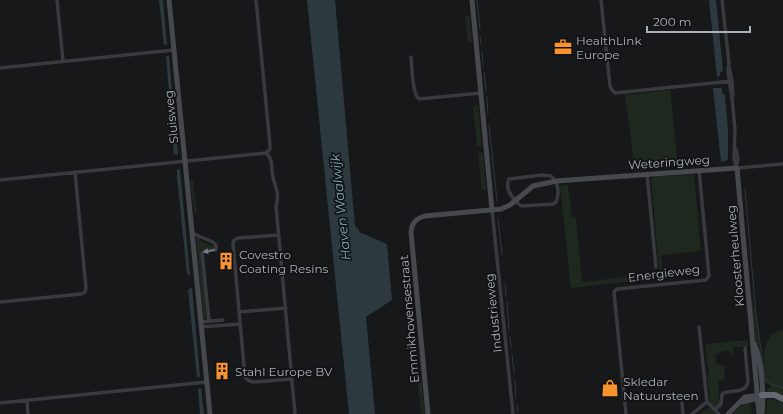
<svg xmlns="http://www.w3.org/2000/svg" width="783" height="414" viewBox="0 0 783 414" font-family="Montserrat,sans-serif">
<style>
.green{fill:#1f281f}
.water{fill:#2c393e}
.lines{fill:none;stroke-linecap:round;stroke-linejoin:round}
.stream{stroke:#2c393e;stroke-width:1}
.street{stroke:#383a3f;stroke-width:3.5}
.secondary{stroke:#464a4f;stroke-width:5}
.highway{stroke:#646970;stroke-width:6}
.oneway{fill:#767b83}
.labels{text-anchor:middle;dominant-baseline:central;stroke-width:3.5;stroke-linejoin:round;paint-order:stroke}
.poi-label{font-size:12px;fill:#a9b1ba;stroke:#121314;text-anchor:start}
.street-label{font-size:12px;fill:#a9b1ba;stroke:#121314}
.water-label{font-size:13px;font-style:italic;fill:#7ea6b6;stroke:#121314}
</style>
<rect width="100%" height="100%" fill="#171819"/>
<path class="green" d="M 470,15 L 472,42 L 468,43 L 465,16 Z
M 670,90 L 678,167 L 635,170 L 625,95 Z
M 478,105 L 482,146 L 477,146 L 473,106 Z
M 478,153 L 483,153 L 486,190 L 482,190 Z
M 694,174 L 701,251 L 661,255 L 663,278 L 660,279 L 651,179 L 654,177 Z
M 190,180 L 193,180 L 197,213 L 194,213 Z
M 568,185 L 572,217 L 576,217 L 582,282 L 652,274 L 653,279 L 571,288 L 560,186 Z
M 196,237 L 201,238 L 200,241 L 212,246 L 213,243 L 215,247 L 214,249 L 200,250 L 207,317 L 205,320 L 203,318 Z
M 750,294 L 754,306 L 764,378 L 760,354 L 755,340 Z
M 783,330 L 783,396 L 767,393 L 767,389 L 772,386 L 765,382 C 764,364 759,333 783,330 Z
M 748,340 L 748,347 L 733,347 L 734,357 L 729,351 L 724,351 L 715,355 L 716,363 L 724,366 L 725,379 L 718,381 L 719,400 L 721,402 L 717,407 L 714,407 L 711,403 L 709,398 L 710,396 L 707,376 L 709,375 L 705,344 Z
M 419,375 L 421,376 L 425,414 L 421,414 L 417,377 Z
M 769,399 L 775,400 L 783,403 L 783,414 L 766,414 L 767,400 Z
M 747,403 L 750,404 L 752,414 L 733,414 L 740,407 Z
M 709,407 L 717,414 L 700,414 Z"/>
<path class="water" d="M 159,0 L 163,0 L 167,45 L 166,45 L 164,44 Z
M 307,0 L 335,0 L 355,226 L 359,230 L 359,232 L 387,244 L 392,300 L 366,317 L 375,414 L 349,414 Z
M 709,0 L 716,0 L 723,71 L 720,72 L 720,76 L 717,77 Z
M 166,56 L 169,56 L 170,68 L 178,154 L 176,155 L 174,154 Z
M 713,88 L 722,88 L 722,93 L 725,95 L 728,131 L 728,159 L 726,161 L 721,162 Z
M 180,169 L 190,275 L 187,274 L 177,177 L 177,170 Z
M 192,287 L 200,377 L 197,377 L 188,290 Z
M 201,388 L 204,414 L 200,414 L 198,389 Z"/>
<g class="lines">
<path class="stream" d="M 477,0 L 480,29
M 480,37 L 481,44
M 482,51 L 483,65
M 484,72 L 486,90
M 487,97 L 488,114
M 489,125 L 497,201
M 745,190 L 756,314 L 765,378 L 766,381 L 770,384 L 783,388
M 498,218 L 502,255
M 505,283 L 506,296
M 507,302 L 509,330
M 510,336 L 511,348
M 512,354 L 514,373
M 515,380 L 516,398
M 517,405 L 518,412"/>
<path class="street" d="M 57,0 L 63,61
M 256,0 L 270,145 L 270,149 L 266,153
M 601,0 L 610,86 L 612,90 L 615,93 L 732,81
M 722,0 L 729,63 L 728,72 L 732,98 L 735,130 L 734,159 L 737,168
M 411,57 C 412,66 412,94 419,99 L 481,93
M 729,66 L 732,81 L 733,96
M 0,68 L 174,50
M 736,149 L 738,159 L 737,164
M 266,153 C 275,160 270,172 274,181 C 277,190 279,197 276,206 L 295,414
M 737,168 L 783,164
M 647,174 L 656,267
M 542,175 L 551,176 C 558,183 560,192 556,202 L 553,204 L 521,206 C 514,200 504,189 509,179 Z
M 0,180 L 266,153
M 492,210 L 513,414
M 192,233 L 213,242 L 216,245 L 216,250 L 204,251 L 202,253 L 209,321
M 279,235 L 238,238 L 234,240 L 233,244 L 245,377 L 249,381 L 254,382 L 292,379
M 0,302 L 81,294 L 85,292 L 86,288 L 75,172
M 239,312 L 286,308
M 201,322 L 223,320
M 201,327 L 240,324
M 699,327 L 707,402 L 719,414
M 27,400 L 28,414
M 0,403 L 207,382
M 682,403 L 683,414
M 715,410 L 721,404 L 722,395 L 723,393 C 733,390 747,393 748,381 L 745,348
M 626,414 L 614,292 L 617,289 L 706,280 L 709,276 L 699,170
M 692,414 L 707,402"/>
<path class="secondary" d="M 169,0 L 210,414
M 472,0 L 492,210
M 754,344 C 762,359 764,397 762,414
M 742,402 L 759,398
M 428,414 L 411,232 C 412,222 416,219 425,216 L 501,209 L 510,205 L 533,186 L 556,181 L 737,168 L 759,414
M 728,414 L 745,397 L 761,395"/>
<path class="highway" d="M 762,395 L 775,395 L 783,399"/>
</g>
<defs><path id="oneway-solid" d="M-6-.8H1V-3.2L6.5 0L1 3.2V.8H-6Z"/></defs>
<use class="oneway" href="#oneway-solid" transform="translate(209 251) rotate(168)"/>
<defs>
<g id="office-bare" transform="scale(1.38)"><path d="M-6-3h4V-5.5h4V-3h4V5H-6ZM-1-4.5V-3h2v-1.5ZM-6 0V1H6V0Z" fill="#fa922e" stroke="#121314" stroke-width="2.5" paint-order="stroke"/></g>
<g id="building-bare" transform="scale(1.38)"><path d="M-4-6H4V6H1V3H-1V6H-4ZM-2.5-4.3h1.7v1.8h-1.7ZM.8-4.3h1.7v1.8H.8ZM-2.5-1h1.7V.8h-1.7ZM.8-1h1.7V.8H.8Z" fill="#fa922e" stroke="#121314" stroke-width="2.5" paint-order="stroke"/></g>
<g id="shop-bare" transform="scale(1.38)"><path d="M-5-2.5h2.3a2.7 3.5 0 0 1 5.4 0H5L5.5 6h-11ZM-1.5-2.5h3a1.5 2.3 0 0 0-3 0Z" fill="#fa922e" stroke="#121314" stroke-width="2.5" paint-order="stroke"/></g>
</defs>
<g fill-rule="evenodd">
<use href="#office-bare" x="563" y="47"/>
<use href="#building-bare" x="226" y="261"/>
<use href="#building-bare" x="222" y="371"/>
<use href="#shop-bare" x="610" y="388"/>
</g>
<g class="labels">
<g class="poi-label">
<text x="576" y="40">HealthLink<tspan x="576" dy="14">Europe</tspan></text>
<text x="239" y="254">Covestro<tspan x="239" dy="14">Coating Resins</tspan></text>
<text x="235" y="371">Stahl Europe BV</text>
<text x="623" y="381">Skledar<tspan x="623" dy="14">Natuursteen</tspan></text>
</g>
<g class="street-label">
<text transform="translate(171 117) rotate(-96)">Sluisweg</text>
<text transform="translate(669 162) rotate(-4)">Weteringweg</text>
<text transform="translate(735 256) rotate(-95)">Kloosterheulweg</text>
<text transform="translate(664 273) rotate(-7)">Energieweg</text>
<text transform="translate(493 313) rotate(-96)">Industrieweg</text>
<text transform="translate(409 319) rotate(-95)">Emmikhovensestraat</text>
</g>
<g class="water-label">
<text transform="translate(340 207) rotate(-96)">Haven Waalwijk</text>
</g>
</g>
<path d="M647 26v6h103v-6" fill="none" stroke="#a9b1ba" stroke-width="2"/>
<text x="653" y="26" font-size="12" fill="#a9b1ba" stroke="#121314" stroke-width="3" paint-order="stroke">200 m</text>
</svg>
